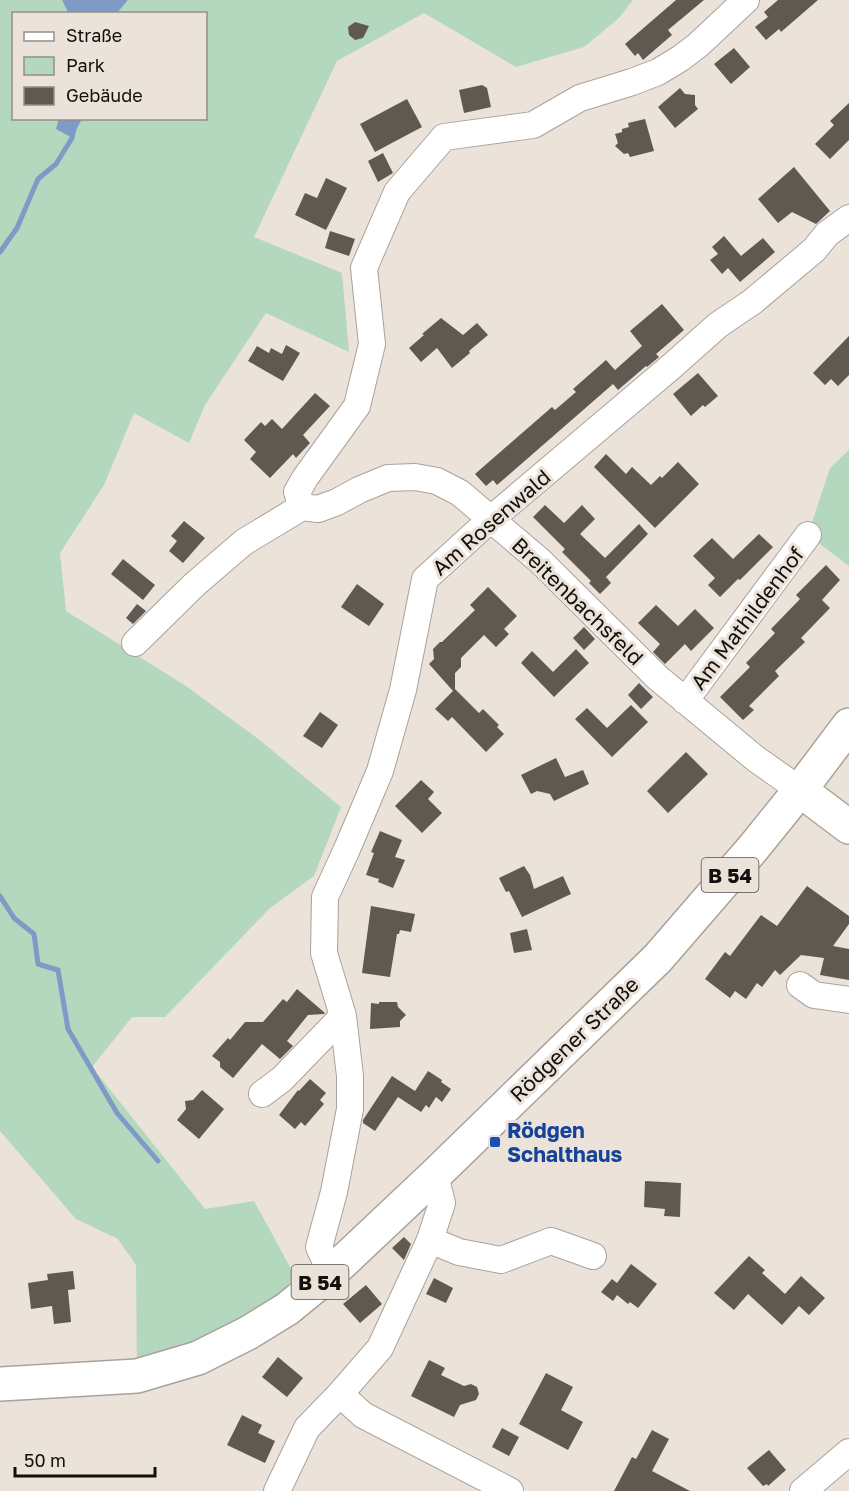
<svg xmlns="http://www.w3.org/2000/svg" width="849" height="1491" viewBox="0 0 849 1491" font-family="'Golos Text',sans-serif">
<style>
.green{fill:#b3d8be}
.water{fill:#7e9ac7}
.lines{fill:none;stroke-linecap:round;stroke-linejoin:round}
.stream{stroke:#7e9ac7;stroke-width:5}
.building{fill:#605951}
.minor-casing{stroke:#aaa29a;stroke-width:28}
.major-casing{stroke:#aaa29a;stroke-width:36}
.minor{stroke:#fff;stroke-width:26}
.major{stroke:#fff;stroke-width:33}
.transit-dot{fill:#1a4fb4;stroke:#ebe2d9;stroke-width:2}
.labels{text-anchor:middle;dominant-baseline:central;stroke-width:6;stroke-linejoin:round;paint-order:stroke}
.shield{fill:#ebe2d9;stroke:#534e4a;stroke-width:1.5}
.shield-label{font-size:20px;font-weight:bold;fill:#120f0c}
.street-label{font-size:21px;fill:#120f0c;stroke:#ebe2d9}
.transit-label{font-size:21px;font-weight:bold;fill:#164399;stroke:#ebe2d9;text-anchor:start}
</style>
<rect width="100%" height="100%" fill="#ebe2d9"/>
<path class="green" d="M 0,0 L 62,0 L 69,13 L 14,14 L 14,118 L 59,119 L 56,129 L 72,138 L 82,119 L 206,118 L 206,14 L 117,13 L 128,0 L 633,0 L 619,18 L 584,47 L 516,67 L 424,13 L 337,61 L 254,237 L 342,273 L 349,352 L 266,313 L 205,405 L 189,443 L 134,413 L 104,485 L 60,553 L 66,611 L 186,686 L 257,738 L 341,807 L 314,876 L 270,908 L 165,1017 L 132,1017 L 92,1067 L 205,1209 L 254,1201 L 295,1276 L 248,1333 L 137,1376 L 136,1265 L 118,1239 L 76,1219 L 0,1131 Z
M 849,450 L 849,566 L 808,535 L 830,468 Z"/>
<path class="water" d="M 62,0 L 128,0 L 117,13 L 69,14 Z
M 59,118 L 82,119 L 72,138 L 56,129 Z"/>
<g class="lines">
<path class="stream" d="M 0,252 L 17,228 L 38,179 L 56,164 L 72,138 L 76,118
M 0,896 L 14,918 L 34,934 L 38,964 L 58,970 L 68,1029 L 117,1113 L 158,1161"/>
</g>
<path class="building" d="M 676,0 L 704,0 L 668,30 L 672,35 L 643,60 L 638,53 L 635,56 L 625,44 Z
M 778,0 L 818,0 L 781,32 L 779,29 L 766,40 L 755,27 L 768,17 L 764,12 Z
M 355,22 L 369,26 L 363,38 L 355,40 L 349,35 L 348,27 Z
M 734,48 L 750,67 L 731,84 L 714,64 Z
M 482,85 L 487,88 L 491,107 L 464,113 L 459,90 Z
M 680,88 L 685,94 L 695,95 L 695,105 L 698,109 L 675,128 L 658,107 Z
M 407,99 L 422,127 L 375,152 L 360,124 Z
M 849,103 L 849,140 L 830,159 L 815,144 L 834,125 L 830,121 Z
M 645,119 L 654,151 L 630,157 L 628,153 L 624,154 L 615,146 L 618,143 L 615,134 L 622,132 L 622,129 L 629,127 L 628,123 Z
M 383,153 L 393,173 L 378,182 L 368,161 Z
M 794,167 L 830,211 L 816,224 L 792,212 L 778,223 L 758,199 Z
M 326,178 L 347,188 L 326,230 L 295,215 L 305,193 L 317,198 Z
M 330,231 L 355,239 L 349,256 L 325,248 Z
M 724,236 L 741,256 L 763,238 L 775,252 L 740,282 L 728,268 L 722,274 L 710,260 L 718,254 L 712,247 Z
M 662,304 L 684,330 L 656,354 L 659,357 L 647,367 L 646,366 L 618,390 L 613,384 L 497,485 L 493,480 L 486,486 L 475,474 L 552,407 L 555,410 L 576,392 L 573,389 L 606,360 L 615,370 L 642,346 L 630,331 Z
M 441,318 L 463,335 L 477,323 L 488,335 L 469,351 L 470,353 L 452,368 L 437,348 L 421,362 L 409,348 L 424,335 L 422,334 Z
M 849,336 L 849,375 L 838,386 L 831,379 L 825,385 L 813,373 Z
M 286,345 L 300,353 L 283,381 L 248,361 L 257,346 L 269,353 L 271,348 L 282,354 Z
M 698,373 L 718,396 L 705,407 L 703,405 L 691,416 L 673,394 Z
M 315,393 L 330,406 L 303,435 L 310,443 L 296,458 L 293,454 L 270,478 L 250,459 L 256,452 L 244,440 L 261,422 L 265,426 L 272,419 L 282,429 Z
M 606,454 L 626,474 L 632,467 L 651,485 L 660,476 L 662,478 L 678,462 L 699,484 L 655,528 L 594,467 Z
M 545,505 L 564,523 L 582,505 L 595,519 L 580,534 L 605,558 L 639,524 L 648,534 L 606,577 L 611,583 L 600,594 L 589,583 L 591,581 L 562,552 L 565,549 L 533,517 Z
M 184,521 L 205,538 L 183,563 L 169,551 L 177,541 L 171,536 Z
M 759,534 L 773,547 L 740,580 L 738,579 L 720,597 L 708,585 L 715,578 L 693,556 L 712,538 L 733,559 Z
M 123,559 L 155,585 L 143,600 L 111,574 Z
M 826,565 L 840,580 L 822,600 L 830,608 L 801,638 L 805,642 L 775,671 L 779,676 L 749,706 L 754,710 L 743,720 L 720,697 L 750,667 L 746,663 L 775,633 L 771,629 L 800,599 L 796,595 Z
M 357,584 L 384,604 L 369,626 L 341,607 Z
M 488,587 L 517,616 L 504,629 L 509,634 L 496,647 L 484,635 L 461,658 L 461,667 L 455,673 L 455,689 L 479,713 L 483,709 L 499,725 L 497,727 L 504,734 L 486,752 L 452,717 L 448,721 L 435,709 L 453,691 L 429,664 L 434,659 L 433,649 L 440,642 L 442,642 L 475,610 L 470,605 Z
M 137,604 L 146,611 L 133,624 L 126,618 Z
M 656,605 L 678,626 L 695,609 L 714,628 L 691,651 L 685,644 L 665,664 L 653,652 L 660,644 L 638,623 Z
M 584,627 L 595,639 L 584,650 L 573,638 Z
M 576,649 L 589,663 L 554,697 L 521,663 L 532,651 L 553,672 Z
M 639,683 L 653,697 L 641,709 L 628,695 Z
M 631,705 L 648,722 L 612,757 L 575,719 L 587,708 L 607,728 Z
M 320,712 L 338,725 L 322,748 L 303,736 Z
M 686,752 L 708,774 L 668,813 L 647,791 Z
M 556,758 L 565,777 L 583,770 L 589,784 L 554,801 L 550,794 L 537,791 L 531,794 L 521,775 Z
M 421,780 L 434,792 L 428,799 L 442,813 L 422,833 L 395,806 Z
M 380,831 L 402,840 L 395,857 L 405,860 L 393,888 L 378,882 L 379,879 L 366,875 L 374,853 L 371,852 Z
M 524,866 L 530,875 L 534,889 L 563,876 L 571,894 L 522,917 L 509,891 L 506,892 L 499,878 Z
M 807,886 L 849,916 L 849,924 L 833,946 L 849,949 L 849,980 L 820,975 L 824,958 L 801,955 L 780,975 L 775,970 L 762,987 L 757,983 L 746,999 L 735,991 L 730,998 L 705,979 L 725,952 L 730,956 L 761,915 L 777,926 Z
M 371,906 L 415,914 L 411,932 L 400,930 L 399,934 L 397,934 L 390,977 L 362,973 Z
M 527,929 L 532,950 L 514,953 L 510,933 Z
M 297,989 L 325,1013 L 324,1014 L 308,1015 L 287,1041 L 293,1046 L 280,1059 L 262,1044 L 233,1078 L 220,1067 L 220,1062 L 212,1056 L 228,1038 L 230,1040 L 245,1022 L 263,1022 L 283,999 L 287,1002 Z
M 379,1002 L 397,1002 L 398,1007 L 406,1015 L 400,1021 L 400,1027 L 370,1029 L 371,1003 L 379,1004 Z
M 428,1071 L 442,1080 L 441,1082 L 451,1089 L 442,1102 L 436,1097 L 429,1108 L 426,1105 L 421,1112 L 398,1097 L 375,1131 L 363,1123 L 363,1120 L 392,1076 L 415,1091 Z
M 310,1079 L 326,1093 L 320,1100 L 324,1104 L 305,1126 L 301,1122 L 295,1129 L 279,1115 L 298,1090 L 299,1091 Z
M 202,1090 L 224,1109 L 199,1139 L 177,1120 L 186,1109 L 185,1101 L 193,1100 Z
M 645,1181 L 681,1183 L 680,1217 L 664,1216 L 665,1209 L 644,1207 Z
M 404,1237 L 411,1244 L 404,1260 L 392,1248 Z
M 749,1256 L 765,1270 L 762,1273 L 785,1294 L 801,1276 L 825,1298 L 809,1315 L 799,1306 L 782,1325 L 748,1294 L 734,1310 L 714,1293 Z
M 631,1264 L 657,1284 L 638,1308 L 630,1302 L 628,1304 L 617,1295 L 613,1301 L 601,1292 L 612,1279 L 617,1283 Z
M 73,1271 L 75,1289 L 68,1290 L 71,1322 L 54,1324 L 52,1306 L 31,1309 L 28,1283 L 48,1280 L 47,1274 Z
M 434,1278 L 453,1288 L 446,1303 L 426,1294 Z
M 366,1285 L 382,1304 L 360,1323 L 343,1304 Z
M 278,1357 L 303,1378 L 287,1397 L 262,1377 Z
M 429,1360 L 445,1368 L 441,1375 L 464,1386 L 471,1384 L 477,1387 L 479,1394 L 476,1400 L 460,1405 L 454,1417 L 411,1396 Z
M 546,1373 L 573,1387 L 561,1410 L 583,1422 L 568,1450 L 519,1424 Z
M 242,1415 L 262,1425 L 258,1433 L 275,1441 L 265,1463 L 227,1445 Z
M 502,1428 L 519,1437 L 509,1456 L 492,1447 Z
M 652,1430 L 669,1439 L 652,1471 L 690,1491 L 614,1491 L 632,1457 L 636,1459 Z
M 769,1450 L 786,1470 L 768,1486 L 767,1484 L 763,1486 L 747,1468 Z"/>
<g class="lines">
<g class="minor-casing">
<path id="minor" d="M 302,507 L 297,492 L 305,478 L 357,406 L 372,344 L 364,268 L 397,192 L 444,137 L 533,125 L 580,98 L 632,82 L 658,72 L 681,58 L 698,45 L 746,0
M 135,643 L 194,585 L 244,542 L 302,507 L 318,509 L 337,502 L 359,490 L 388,478 L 415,477 L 437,481 L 460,493 L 540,561 L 658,678 L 756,759 L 800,790
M 685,701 L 808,535
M 800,985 L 814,995 L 849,1000
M 262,1094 L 282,1079 L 343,1016
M 430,1240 L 459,1252 L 501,1260 L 551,1241 L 593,1256
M 331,1273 L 319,1247 L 334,1192 L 350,1109 L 350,1076 L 343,1016 L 324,953 L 325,897 L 347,849 L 380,771 L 403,690 L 425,579 L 491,519 L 672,366 L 718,325 L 752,302 L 814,250 L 827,234 L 849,218
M 340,1394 L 363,1415 L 510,1491
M 277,1491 L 307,1428 L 340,1394 L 380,1348 L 430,1240 L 442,1203 L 435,1175
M 803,1491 L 849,1452"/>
</g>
<g class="major-casing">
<path id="major" d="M 800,790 L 849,827
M 0,1384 L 137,1376 L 198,1358 L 248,1333 L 287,1309 L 331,1273 L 435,1175 L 658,958 L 754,847 L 800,790 L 849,725"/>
</g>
<use href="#minor" class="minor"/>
<use href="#major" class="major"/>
</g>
<rect class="transit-dot" x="489" y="1136" width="12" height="12" rx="3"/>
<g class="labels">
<g class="shield">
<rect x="701.5" y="858" width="57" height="34" rx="4.5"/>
<rect x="291.5" y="1265" width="57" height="34" rx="4.5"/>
</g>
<g class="shield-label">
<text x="730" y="875">B 54</text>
<text x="320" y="1282">B 54</text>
</g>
<g class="street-label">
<text transform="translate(491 522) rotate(-41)">Am Rosenwald</text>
<text transform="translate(578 601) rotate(44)">Breitenbachsfeld</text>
<text transform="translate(747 618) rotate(-53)">Am Mathildenhof</text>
<text transform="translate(574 1039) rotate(-44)">Rödgener Straße</text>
</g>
<g class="transit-label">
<text x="507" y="1130">Rödgen<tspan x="507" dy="24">Schalthaus</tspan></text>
</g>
</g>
<rect x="12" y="12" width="195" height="108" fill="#ebe2d9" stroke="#948e87" stroke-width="1.5"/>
<rect x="24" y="32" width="30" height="9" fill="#ffffff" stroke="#948e87" stroke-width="1.5"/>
<text x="66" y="42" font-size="18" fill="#120f0c">Straße</text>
<rect x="24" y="57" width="30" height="18" fill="#b3d8be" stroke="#948e87" stroke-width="1.5"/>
<text x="66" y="72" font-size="18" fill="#120f0c">Park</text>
<rect x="24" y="87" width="30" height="18" fill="#605951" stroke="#948e87" stroke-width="1.5"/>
<text x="66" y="102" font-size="18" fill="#120f0c">Gebäude</text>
<path d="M15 1467v9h140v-9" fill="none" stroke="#120f0c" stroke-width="3"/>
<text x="24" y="1467" font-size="18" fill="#120f0c" stroke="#ebe2d9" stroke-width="4.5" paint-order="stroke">50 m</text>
</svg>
